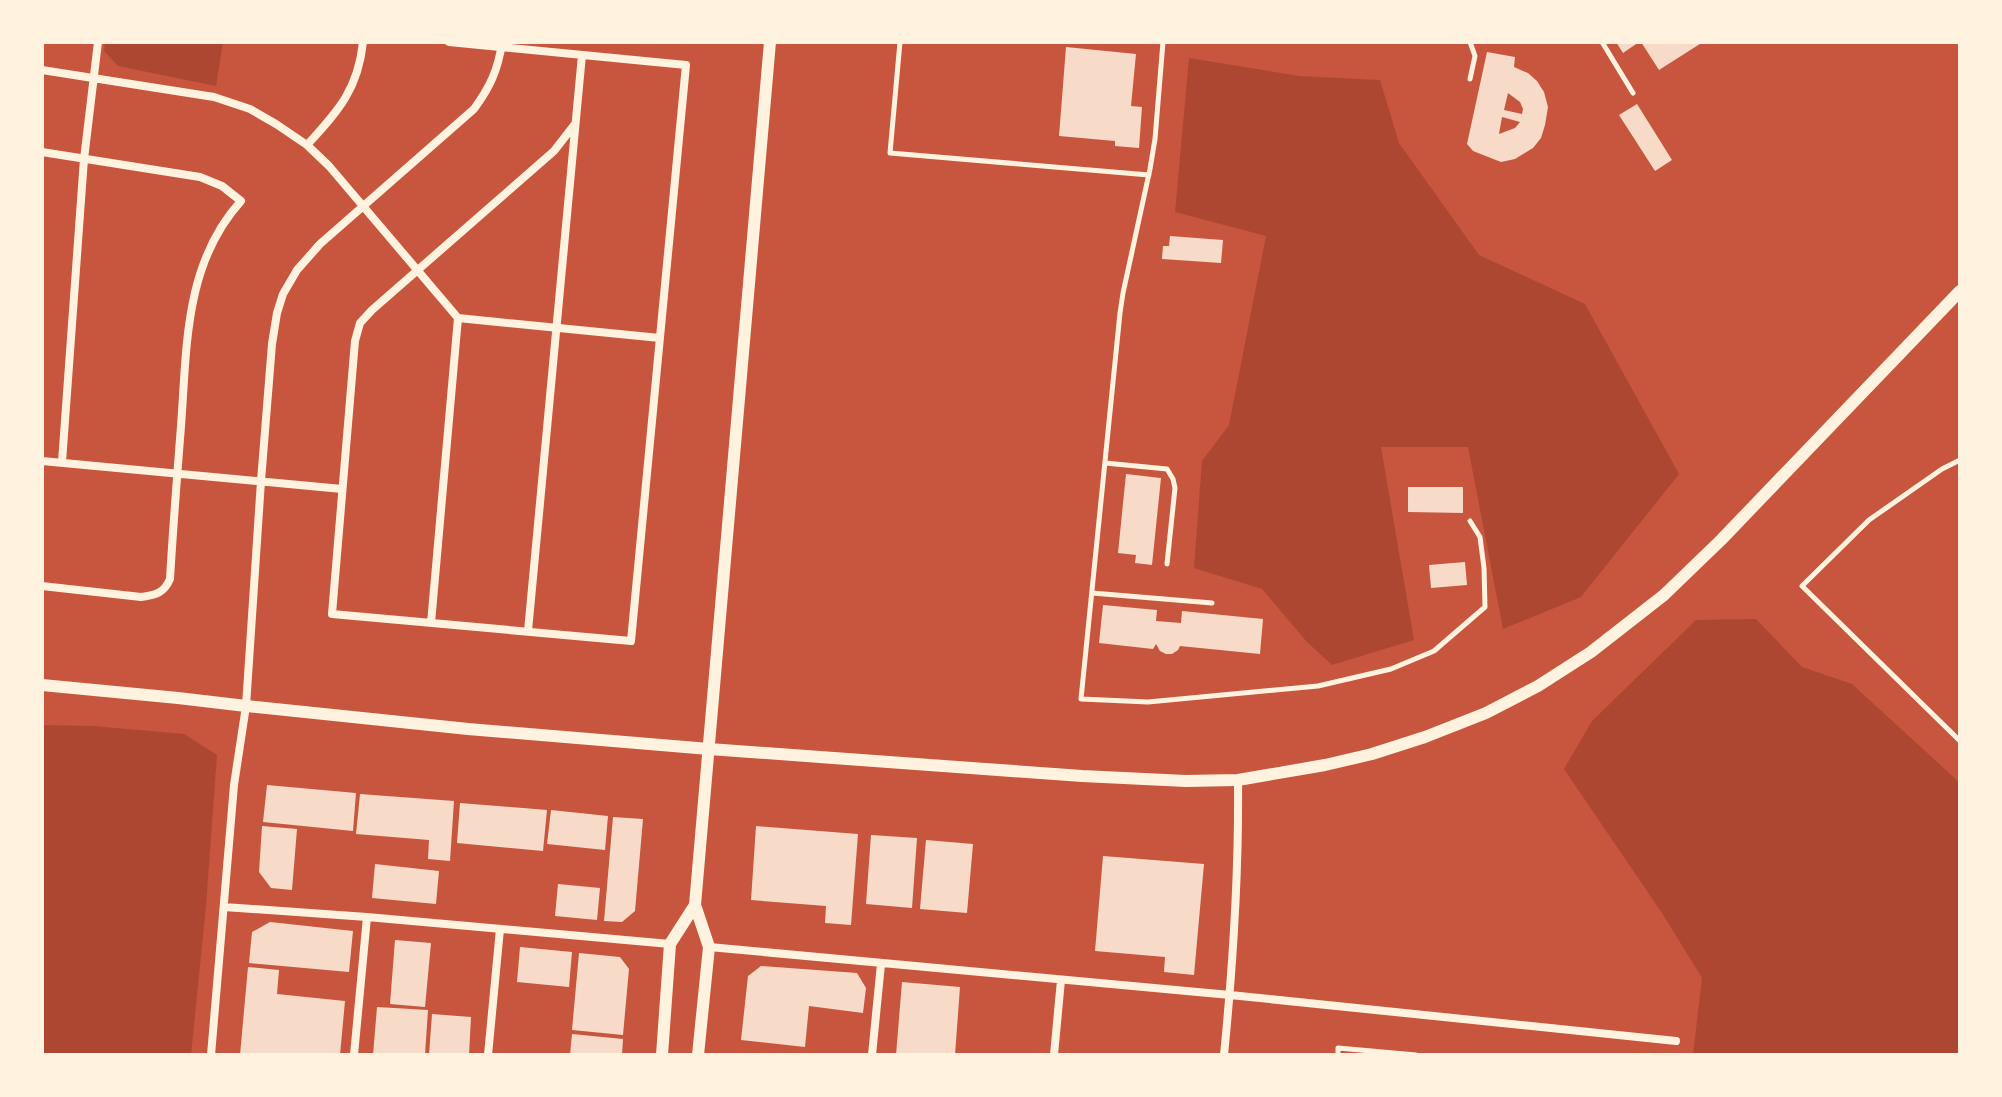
<svg xmlns="http://www.w3.org/2000/svg" width="2002" height="1097" viewBox="0 0 2002 1097" font-family="'PT Sans Narrow',sans-serif">
<style>
.green{fill:#ae4732}
.building{fill:#f7dbc8;fill-rule:evenodd}
.lines{fill:none;stroke-linecap:round;stroke-linejoin:round}
.service{stroke:#fff3e0;stroke-width:5}
.minor{stroke:#fff3e0;stroke-width:8}
.tertiary{stroke:#fff3e0;stroke-width:12}
</style>
<rect width="100%" height="100%" fill="#c8553d"/>
<path class="green" d="M 105,42 L 223,42 L 216,86 L 118,66 L 104,51 Z
M 1189,58 L 1299,76 L 1380,80 L 1399,143 L 1479,255 L 1585,304 L 1679,474 L 1581,597 L 1503,629 L 1468,447 L 1381,447 L 1414,640 L 1332,665 L 1307,642 L 1262,589 L 1194,568 L 1202,461 L 1229,425 L 1266,236 L 1175,212 Z
M 1756,619 L 1802,667 L 1852,684 L 1960,783 L 1960,1055 L 1693,1055 L 1702,978 L 1662,913 L 1564,769 L 1592,721 L 1696,620 Z
M 42,725 L 93,726 L 184,734 L 217,755 L 206,906 L 191,1055 L 42,1055 Z"/>
<path class="building" d="M 1616,42 L 1639,42 L 1623,53 Z
M 1641,42 L 1703,42 L 1659,70 Z
M 1066,47 L 1136,54 L 1131,106 L 1142,107 L 1139,148 L 1115,146 L 1115,141 L 1059,136 Z
M 1487,52 L 1515,57 L 1514,67 L 1528,73 L 1537,81 L 1544,92 L 1548,107 L 1545,125 L 1541,138 L 1533,148 L 1515,159 L 1501,162 L 1473,151 L 1467,144 ZM 1508,93 L 1520,102 L 1523,109 L 1522,114 L 1504,110 ZM 1502,117 L 1520,122 L 1515,128 L 1499,134 Z
M 1637,104 L 1672,160 L 1655,171 L 1619,115 Z
M 1170,236 L 1223,240 L 1221,263 L 1162,259 L 1163,246 L 1169,246 Z
M 1126,474 L 1161,478 L 1152,565 L 1135,563 L 1136,555 L 1118,553 Z
M 1408,487 L 1463,487 L 1463,513 L 1408,512 Z
M 1465,562 L 1467,585 L 1431,588 L 1429,565 Z
M 1103,605 L 1157,610 L 1156,621 L 1181,623 L 1182,611 L 1263,619 L 1260,654 L 1180,646 L 1178,650 L 1172,654 L 1166,654 L 1160,651 L 1156,644 L 1153,649 L 1099,643 Z
M 267,785 L 356,793 L 353,831 L 263,822 Z
M 360,794 L 454,801 L 450,861 L 428,859 L 429,840 L 356,834 Z
M 460,803 L 547,810 L 543,851 L 457,843 Z
M 551,810 L 608,816 L 605,850 L 547,844 Z
M 613,817 L 643,819 L 635,911 L 622,922 L 604,921 Z
M 262,826 L 297,829 L 292,890 L 271,888 L 259,872 Z
M 756,826 L 858,834 L 851,925 L 825,923 L 826,906 L 751,900 Z
M 871,835 L 917,838 L 912,908 L 866,904 Z
M 926,840 L 973,844 L 967,913 L 920,909 Z
M 1103,856 L 1204,864 L 1194,975 L 1164,972 L 1165,957 L 1095,951 Z
M 375,864 L 439,871 L 436,904 L 372,898 Z
M 558,884 L 600,888 L 597,920 L 555,916 Z
M 270,922 L 353,931 L 349,972 L 249,963 L 252,932 Z
M 395,940 L 431,943 L 425,1007 L 390,1004 Z
M 520,947 L 572,952 L 569,987 L 517,982 Z
M 579,953 L 620,957 L 629,969 L 623,1035 L 572,1030 Z
M 761,966 L 857,973 L 866,988 L 863,1013 L 809,1006 L 805,1047 L 741,1040 L 748,976 Z
M 248,967 L 279,970 L 277,994 L 345,1001 L 340,1055 L 240,1055 Z
M 902,982 L 960,987 L 955,1055 L 896,1055 Z
M 377,1007 L 428,1010 L 425,1055 L 373,1055 Z
M 432,1014 L 471,1017 L 469,1055 L 429,1055 Z
M 572,1034 L 623,1039 L 622,1055 L 570,1055 Z"/>
<g class="lines">
<path class="service" d="M 900,42 L 890,153 L 1149,175
M 1163,42 L 1155,139 L 1150,169 L 1123,293 L 1120,313 L 1081,699 L 1148,702 L 1318,686 L 1391,669 L 1434,651 L 1485,607 L 1484,568 L 1480,537 L 1470,521
M 1470,42 L 1475,56 L 1470,79
M 1602,42 L 1633,93
M 1960,460 L 1942,469 L 1869,520 L 1802,586 L 1960,741
M 1105,463 L 1167,469 L 1173,479 L 1175,488 L 1167,564
M 1092,593 L 1212,603
M 1338,1055 L 1338,1048 L 1416,1055"/>
<path class="minor" d="M 449,42 L 686,65 L 631,641 L 332,614 L 355,341 L 360,323 L 372,310 L 554,151 L 575,124
M 42,70 L 214,97 L 250,109 L 276,124 L 307,145 L 329,166 L 458,318
M 307,145 C 338,111 358,90 363,42
M 42,152 L 200,177 L 222,186 L 241,201 C 184,264 187,347 181,426 C 177,477 173,528 170,579 C 164,593 156,595 141,597 L 42,586
M 42,461 L 342,489
M 62,462 L 84,159 L 98,42
M 431,623 L 458,318 L 660,338
M 528,631 L 582,55
M 224,907 L 367,917 L 670,944
M 709,947 L 1230,995 L 1676,1041
M 211,1055 L 234,785 L 246,706 L 261,481 L 272,344 L 277,313 L 283,294 L 297,270 L 320,244 L 474,109 C 490,87 498,70 502,43
M 354,1055 L 367,917
M 488,1055 L 500,929
M 872,1055 L 881,964
M 1054,1055 L 1061,980
M 1224,1055 C 1233,964 1239,872 1238,780"/>
<path class="tertiary" d="M 42,685 L 178,698 L 246,706 L 468,729 L 709,749 L 1082,776 L 1186,781 L 1238,780 L 1325,765 L 1372,754 L 1425,737 L 1486,713 L 1538,686 L 1591,652 L 1664,595 L 1721,540 L 1960,291
M 662,1055 L 670,944 L 695,905
M 698,1055 L 709,947 L 695,905 L 770,42"/>
</g>
<rect width="2002" height="1097" fill="none" stroke="#fff3e0" stroke-width="88"/>
</svg>
